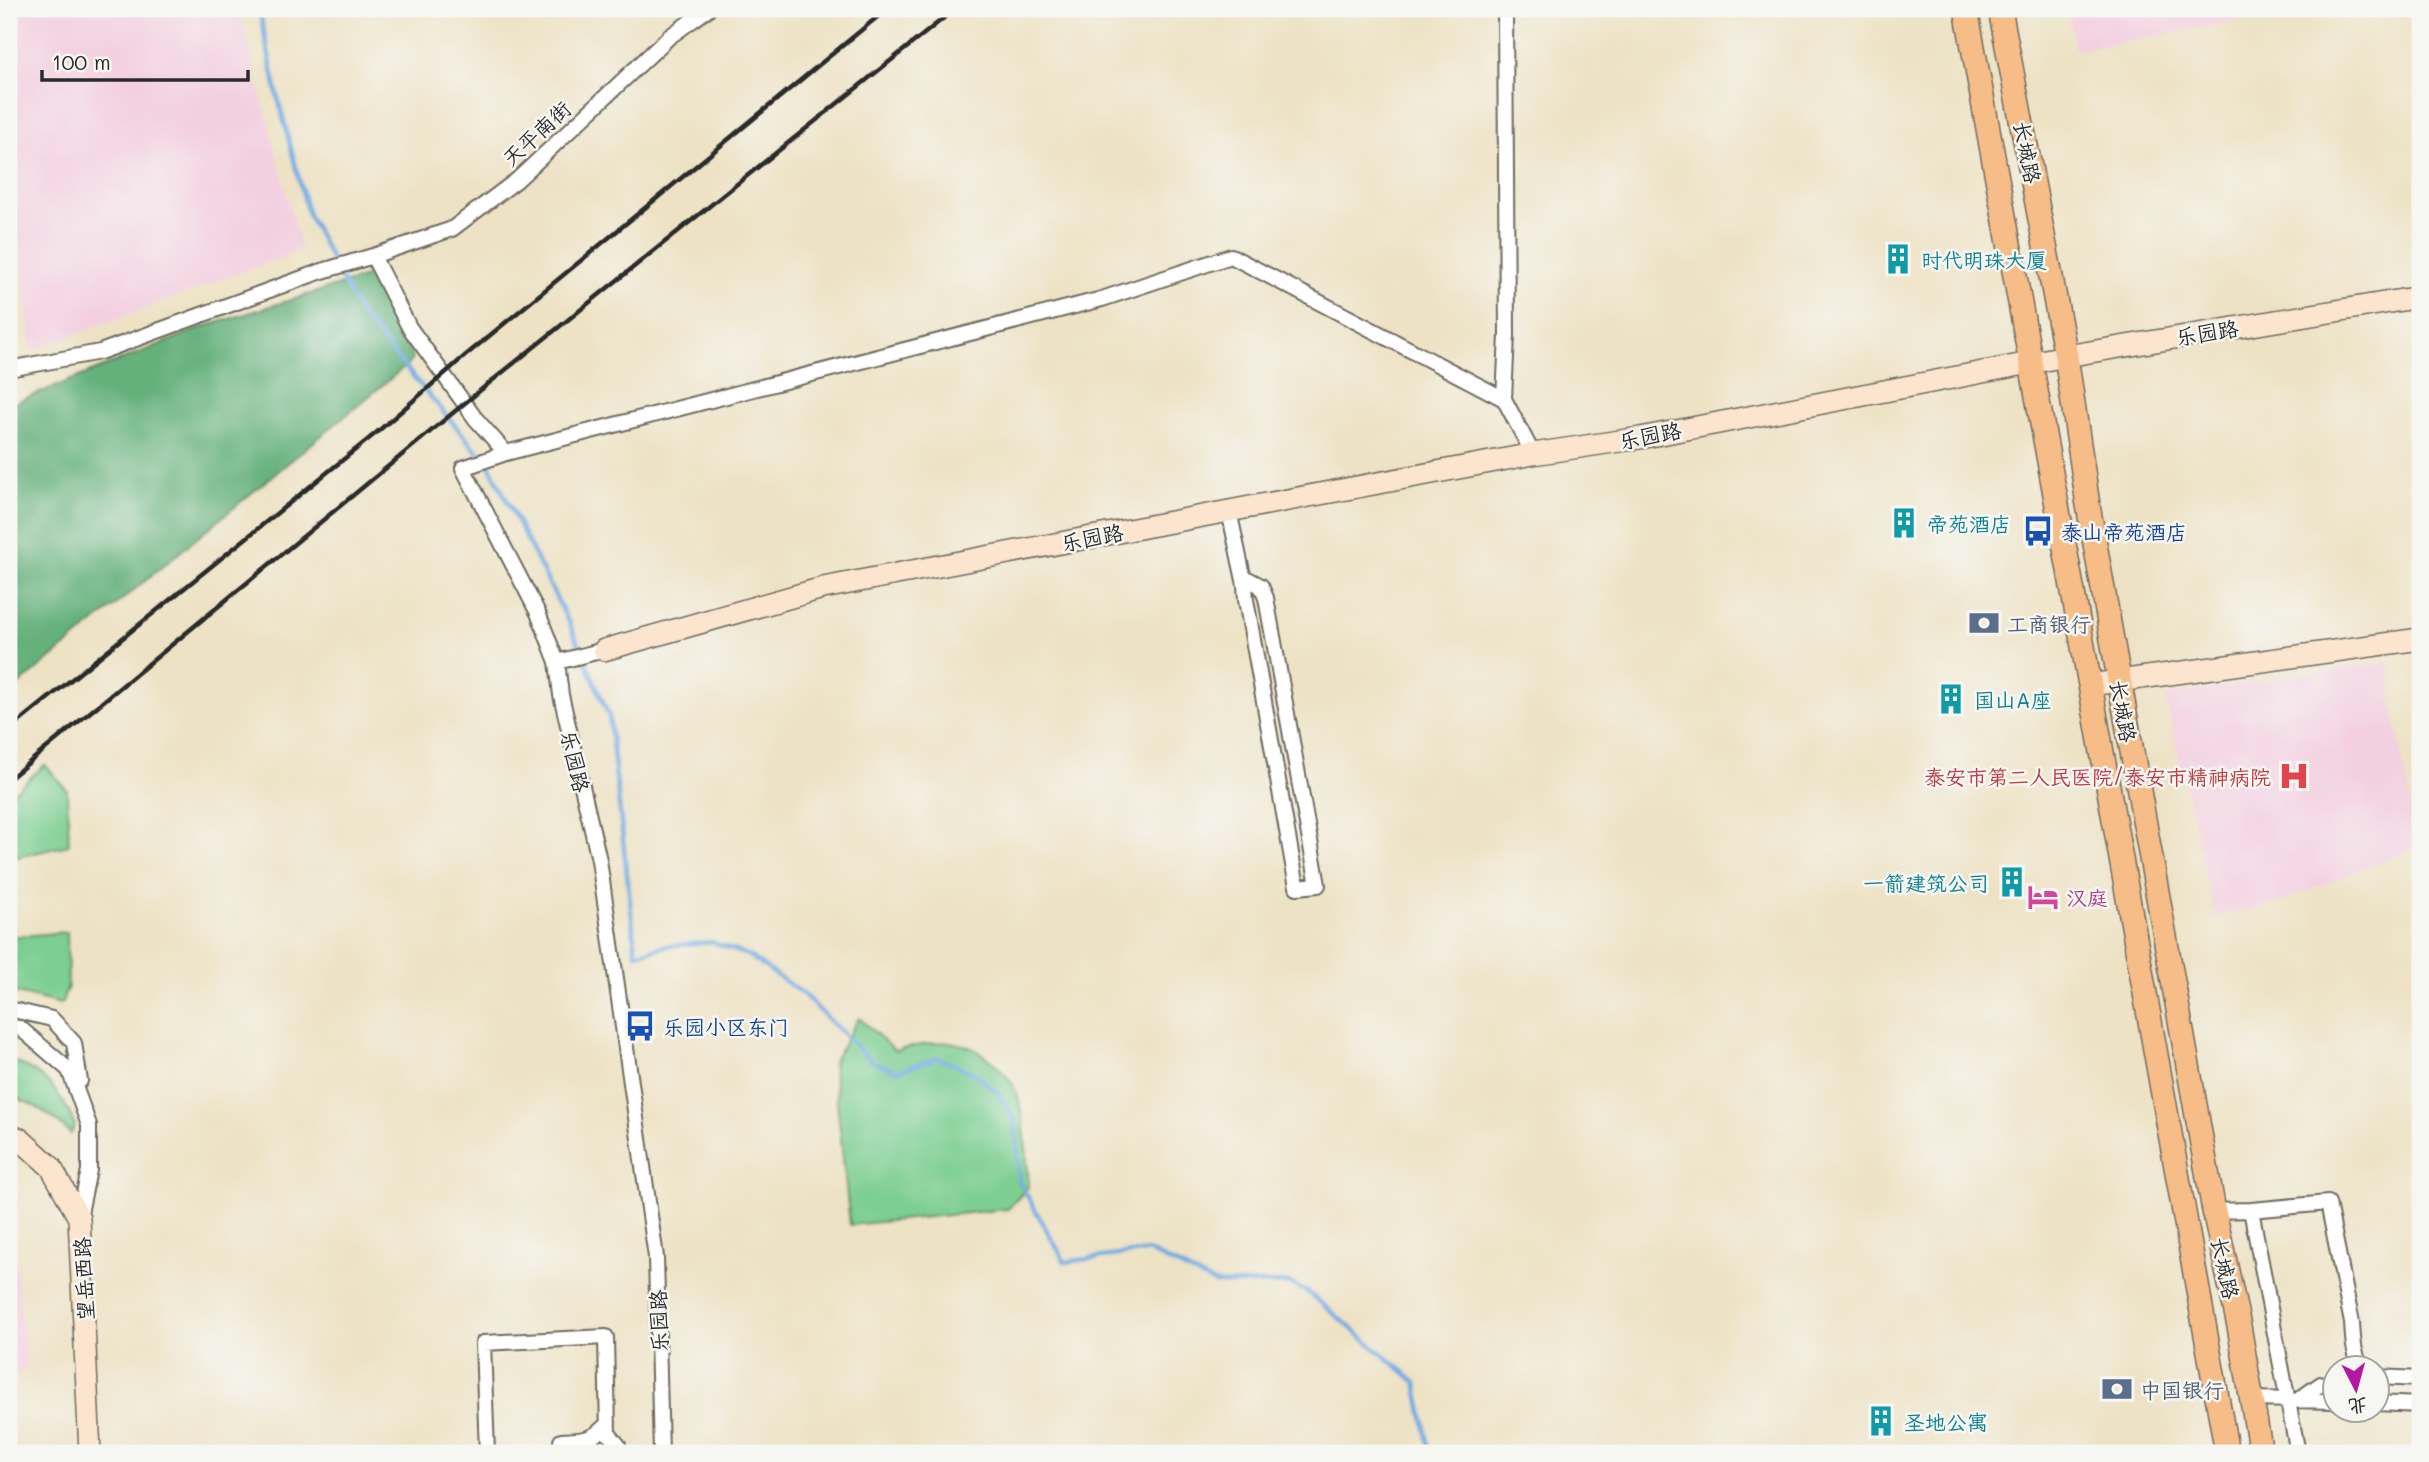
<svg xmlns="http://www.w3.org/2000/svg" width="2429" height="1462" viewBox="0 0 2429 1462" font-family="Mali,'LXGW WenKai TC',sans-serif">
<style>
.built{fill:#f3cfe0}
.green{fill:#7cce91;stroke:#547c5e;stroke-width:2}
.forest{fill:#65b17b;stroke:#486e53;stroke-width:2}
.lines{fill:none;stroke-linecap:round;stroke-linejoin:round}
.stream{stroke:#73abe2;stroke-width:4.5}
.street-casing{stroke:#6f6b61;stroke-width:18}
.secondary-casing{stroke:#6f6b61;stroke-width:24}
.primary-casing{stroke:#6f6b61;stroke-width:26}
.street{stroke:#fff;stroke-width:14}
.secondary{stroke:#fce5cf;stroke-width:21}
.primary{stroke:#f7bd88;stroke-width:23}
.rail{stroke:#2b2b2b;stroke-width:4.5}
.labels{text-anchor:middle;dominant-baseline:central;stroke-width:5;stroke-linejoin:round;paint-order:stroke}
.street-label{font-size:21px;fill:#2b2b2b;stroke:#f6f6f2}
.culture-label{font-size:21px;fill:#0d838f;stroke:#f6f6f2;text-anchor:start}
.transit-label{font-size:21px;fill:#164399;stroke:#f6f6f2;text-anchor:start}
.service-label{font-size:21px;fill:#4e5e75;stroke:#f6f6f2;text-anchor:start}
.health-label{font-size:21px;fill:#be3a42;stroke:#f6f6f2;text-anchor:end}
.hotel-label{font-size:21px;fill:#b23c85;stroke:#f6f6f2;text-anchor:start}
</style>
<rect width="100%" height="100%" fill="#f6f6f2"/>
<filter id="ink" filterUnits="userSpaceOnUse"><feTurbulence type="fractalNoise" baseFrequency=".0143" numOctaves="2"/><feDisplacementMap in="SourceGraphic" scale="14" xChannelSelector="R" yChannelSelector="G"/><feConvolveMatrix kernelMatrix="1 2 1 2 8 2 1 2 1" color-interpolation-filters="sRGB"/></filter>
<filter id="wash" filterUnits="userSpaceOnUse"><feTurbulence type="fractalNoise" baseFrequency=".00686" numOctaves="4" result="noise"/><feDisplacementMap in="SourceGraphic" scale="28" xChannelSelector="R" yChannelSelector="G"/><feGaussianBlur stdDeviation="1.57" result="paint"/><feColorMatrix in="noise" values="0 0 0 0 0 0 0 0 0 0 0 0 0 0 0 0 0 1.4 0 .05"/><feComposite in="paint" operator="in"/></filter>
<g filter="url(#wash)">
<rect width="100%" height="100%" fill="#ede2c4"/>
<path class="built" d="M 9,9 L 239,9 L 301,250 L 31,351 L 9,138 Z
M 2068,9 L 2278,9 L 2279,13 L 2075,51 Z
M 2390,662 L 2393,705 L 2418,847 L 2276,903 L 2215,917 L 2165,696 Z
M 11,1221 L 27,1369 L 9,1377 L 9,1222 Z"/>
<path class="green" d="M 45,765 L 67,790 L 69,845 L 9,859 L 9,796 Z
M 67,932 L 68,987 L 61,1004 L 9,991 L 9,937 Z
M 859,1018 L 895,1051 C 934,1040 968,1034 999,1068 C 1003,1073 1010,1079 1013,1085 C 1026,1108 1026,1158 1029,1186 L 1008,1209 L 850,1225 L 833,1062 Z
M 9,1059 C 45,1073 60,1091 75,1125 L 71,1134 C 51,1115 36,1104 9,1096 Z"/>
<path class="forest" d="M 375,274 L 413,360 L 9,693 L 9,405 L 203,327 Z"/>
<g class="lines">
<path class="stream" d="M 259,9 L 278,98 L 308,214 L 360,314 L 482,457
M 488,463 L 571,627 L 609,716 L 636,954 L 665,946 L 712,942 L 749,956 L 802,993 L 872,1062 L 898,1071 L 938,1058 L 974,1073 L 1000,1095 L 1015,1122 L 1020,1183 L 1065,1262 L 1148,1251 L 1216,1284 L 1290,1283 L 1309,1293 L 1416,1382 L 1430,1453"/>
</g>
</g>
<g filter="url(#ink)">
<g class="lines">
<g class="street-casing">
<path id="street" d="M 373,256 L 409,327 L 475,418 L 506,453
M 9,369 L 100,352 L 319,272 L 373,256 L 452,229 L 517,180 L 669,37 L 708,9
M 1504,399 L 1507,335 L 1505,9
M 1229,511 L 1245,585 L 1246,600 L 1297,887 L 1318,885 L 1266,598 L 1261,586 L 1244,577
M 604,650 L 557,662 L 561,695 L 599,860 L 656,1257 L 661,1453
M 557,662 L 538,613 L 463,468 L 506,453 L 1102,299 L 1231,256 L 1504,399 L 1533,454
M 9,1009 L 52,1019 L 74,1043 L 80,1081
M 9,1027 L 20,1028 L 69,1070 L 89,1125 L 89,1170 L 79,1218
M 2251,1210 L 2298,1453
M 2214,1211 L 2251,1210 L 2328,1203 L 2352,1323 C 2353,1338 2353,1356 2363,1368
M 2376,1377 L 2420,1379
M 2251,1399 L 2334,1401
M 2298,1400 L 2321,1384 L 2334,1382
M 2376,1403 L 2420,1405
M 561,1441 C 584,1440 592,1441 608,1423
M 487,1453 L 483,1343 L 606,1337 L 608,1433 L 618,1445 L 620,1453"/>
</g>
<g class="secondary-casing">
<path id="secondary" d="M 604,650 L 823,588 L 1229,511 L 1533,454 L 1640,438 L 2066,356 L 2420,297
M 2090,685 L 2420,639
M 9,1135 L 20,1139 L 51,1167 L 79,1218 L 90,1453"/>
</g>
<g class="primary-casing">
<path id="primary" d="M 1966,9 L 2090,685 L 2227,1453
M 2000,9 L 2066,356 L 2088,505 L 2214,1211 L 2239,1326 L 2261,1453"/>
</g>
<use href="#street" class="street"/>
<use href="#secondary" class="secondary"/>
<use href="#primary" class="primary"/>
<path class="rail" d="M 9,730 L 376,433 L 466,355 L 887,9
M 9,779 L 488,384 L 955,9"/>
</g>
</g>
<defs>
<g id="building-bare" transform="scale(2.415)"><path d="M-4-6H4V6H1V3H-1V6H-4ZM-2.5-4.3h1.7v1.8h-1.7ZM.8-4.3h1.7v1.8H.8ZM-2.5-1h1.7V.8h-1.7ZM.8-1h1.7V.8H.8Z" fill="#0f9aa8" stroke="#f6f6f2" stroke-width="2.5" paint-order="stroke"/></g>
<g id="bus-bare" transform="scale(2.415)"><path d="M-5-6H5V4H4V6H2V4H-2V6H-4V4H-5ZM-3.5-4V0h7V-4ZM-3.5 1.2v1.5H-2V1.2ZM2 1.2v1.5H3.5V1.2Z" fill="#1a4fb4" stroke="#f6f6f2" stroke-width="2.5" paint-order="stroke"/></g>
<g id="bank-bare" transform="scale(2.415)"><path d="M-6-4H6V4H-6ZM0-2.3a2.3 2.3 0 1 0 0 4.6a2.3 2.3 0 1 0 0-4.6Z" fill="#5c6f8a" stroke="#f6f6f2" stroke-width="2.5" paint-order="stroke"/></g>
<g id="hospital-bare" transform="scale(2.415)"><path d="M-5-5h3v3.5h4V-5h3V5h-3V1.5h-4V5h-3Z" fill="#e0444e" stroke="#f6f6f2" stroke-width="2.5" paint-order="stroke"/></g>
<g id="hotel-bare" transform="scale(2.415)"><path d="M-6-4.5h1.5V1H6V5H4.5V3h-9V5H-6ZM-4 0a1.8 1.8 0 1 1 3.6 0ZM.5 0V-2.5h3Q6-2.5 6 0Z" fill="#d1479c" stroke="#f6f6f2" stroke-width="2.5" paint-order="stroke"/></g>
</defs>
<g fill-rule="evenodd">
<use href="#building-bare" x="1898" y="259"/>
<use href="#building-bare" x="1904" y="523"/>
<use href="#bus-bare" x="2038" y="531"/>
<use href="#bank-bare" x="1984" y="623"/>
<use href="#building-bare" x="1951" y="699"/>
<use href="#hospital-bare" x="2294" y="776"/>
<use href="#building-bare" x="2012" y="882"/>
<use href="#hotel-bare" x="2043" y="897"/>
<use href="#bus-bare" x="640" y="1026"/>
<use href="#bank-bare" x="2117" y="1389"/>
<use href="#building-bare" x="1881" y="1421"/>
</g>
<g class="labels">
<g class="street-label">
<text transform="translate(536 133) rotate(-43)">天平南街</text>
<text transform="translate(2028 152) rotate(79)">长城路</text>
<text transform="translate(2207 332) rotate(-9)">乐园路</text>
<text transform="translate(1650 435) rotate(-11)">乐园路</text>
<text transform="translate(1092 537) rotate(-11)">乐园路</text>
<text transform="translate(2124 711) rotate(80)">长城路</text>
<text transform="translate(576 761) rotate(77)">乐园路</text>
<text transform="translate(2226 1268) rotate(78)">长城路</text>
<text transform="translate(83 1279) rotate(-93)">望岳西路</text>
<text transform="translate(658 1321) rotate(-92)">乐园路</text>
</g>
<g class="culture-label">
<text x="1921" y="259">时代明珠大厦</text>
<text x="1927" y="523">帝苑酒店</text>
<text x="1974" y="699">国山A座</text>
<text x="1989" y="882" text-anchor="end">一箭建筑公司</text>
<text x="1904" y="1421">圣地公寓</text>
</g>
<g class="transit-label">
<text x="2061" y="531">泰山帝苑酒店</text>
<text x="663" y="1026">乐园小区东门</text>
</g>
<g class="service-label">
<text x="2007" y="623">工商银行</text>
<text x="2140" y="1389">中国银行</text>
</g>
<g class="health-label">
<text x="2271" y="776">泰安市第二人民医院/泰安市精神病院</text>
</g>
<g class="hotel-label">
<text x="2066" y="897">汉庭</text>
</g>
</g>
<rect width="2429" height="1462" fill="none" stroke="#f6f6f2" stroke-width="35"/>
<g transform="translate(2356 1389) rotate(174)"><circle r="33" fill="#f6f6f2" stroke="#a5a5a2" stroke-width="2"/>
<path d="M0-5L12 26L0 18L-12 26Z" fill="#b5179e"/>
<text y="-10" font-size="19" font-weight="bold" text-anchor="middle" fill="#2b2b2b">北</text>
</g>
<path d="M42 70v10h206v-10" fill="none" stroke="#2b2b2b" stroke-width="3.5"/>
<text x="52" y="70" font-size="21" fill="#2b2b2b" stroke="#f6f6f2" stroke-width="5" paint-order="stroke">100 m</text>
</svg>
